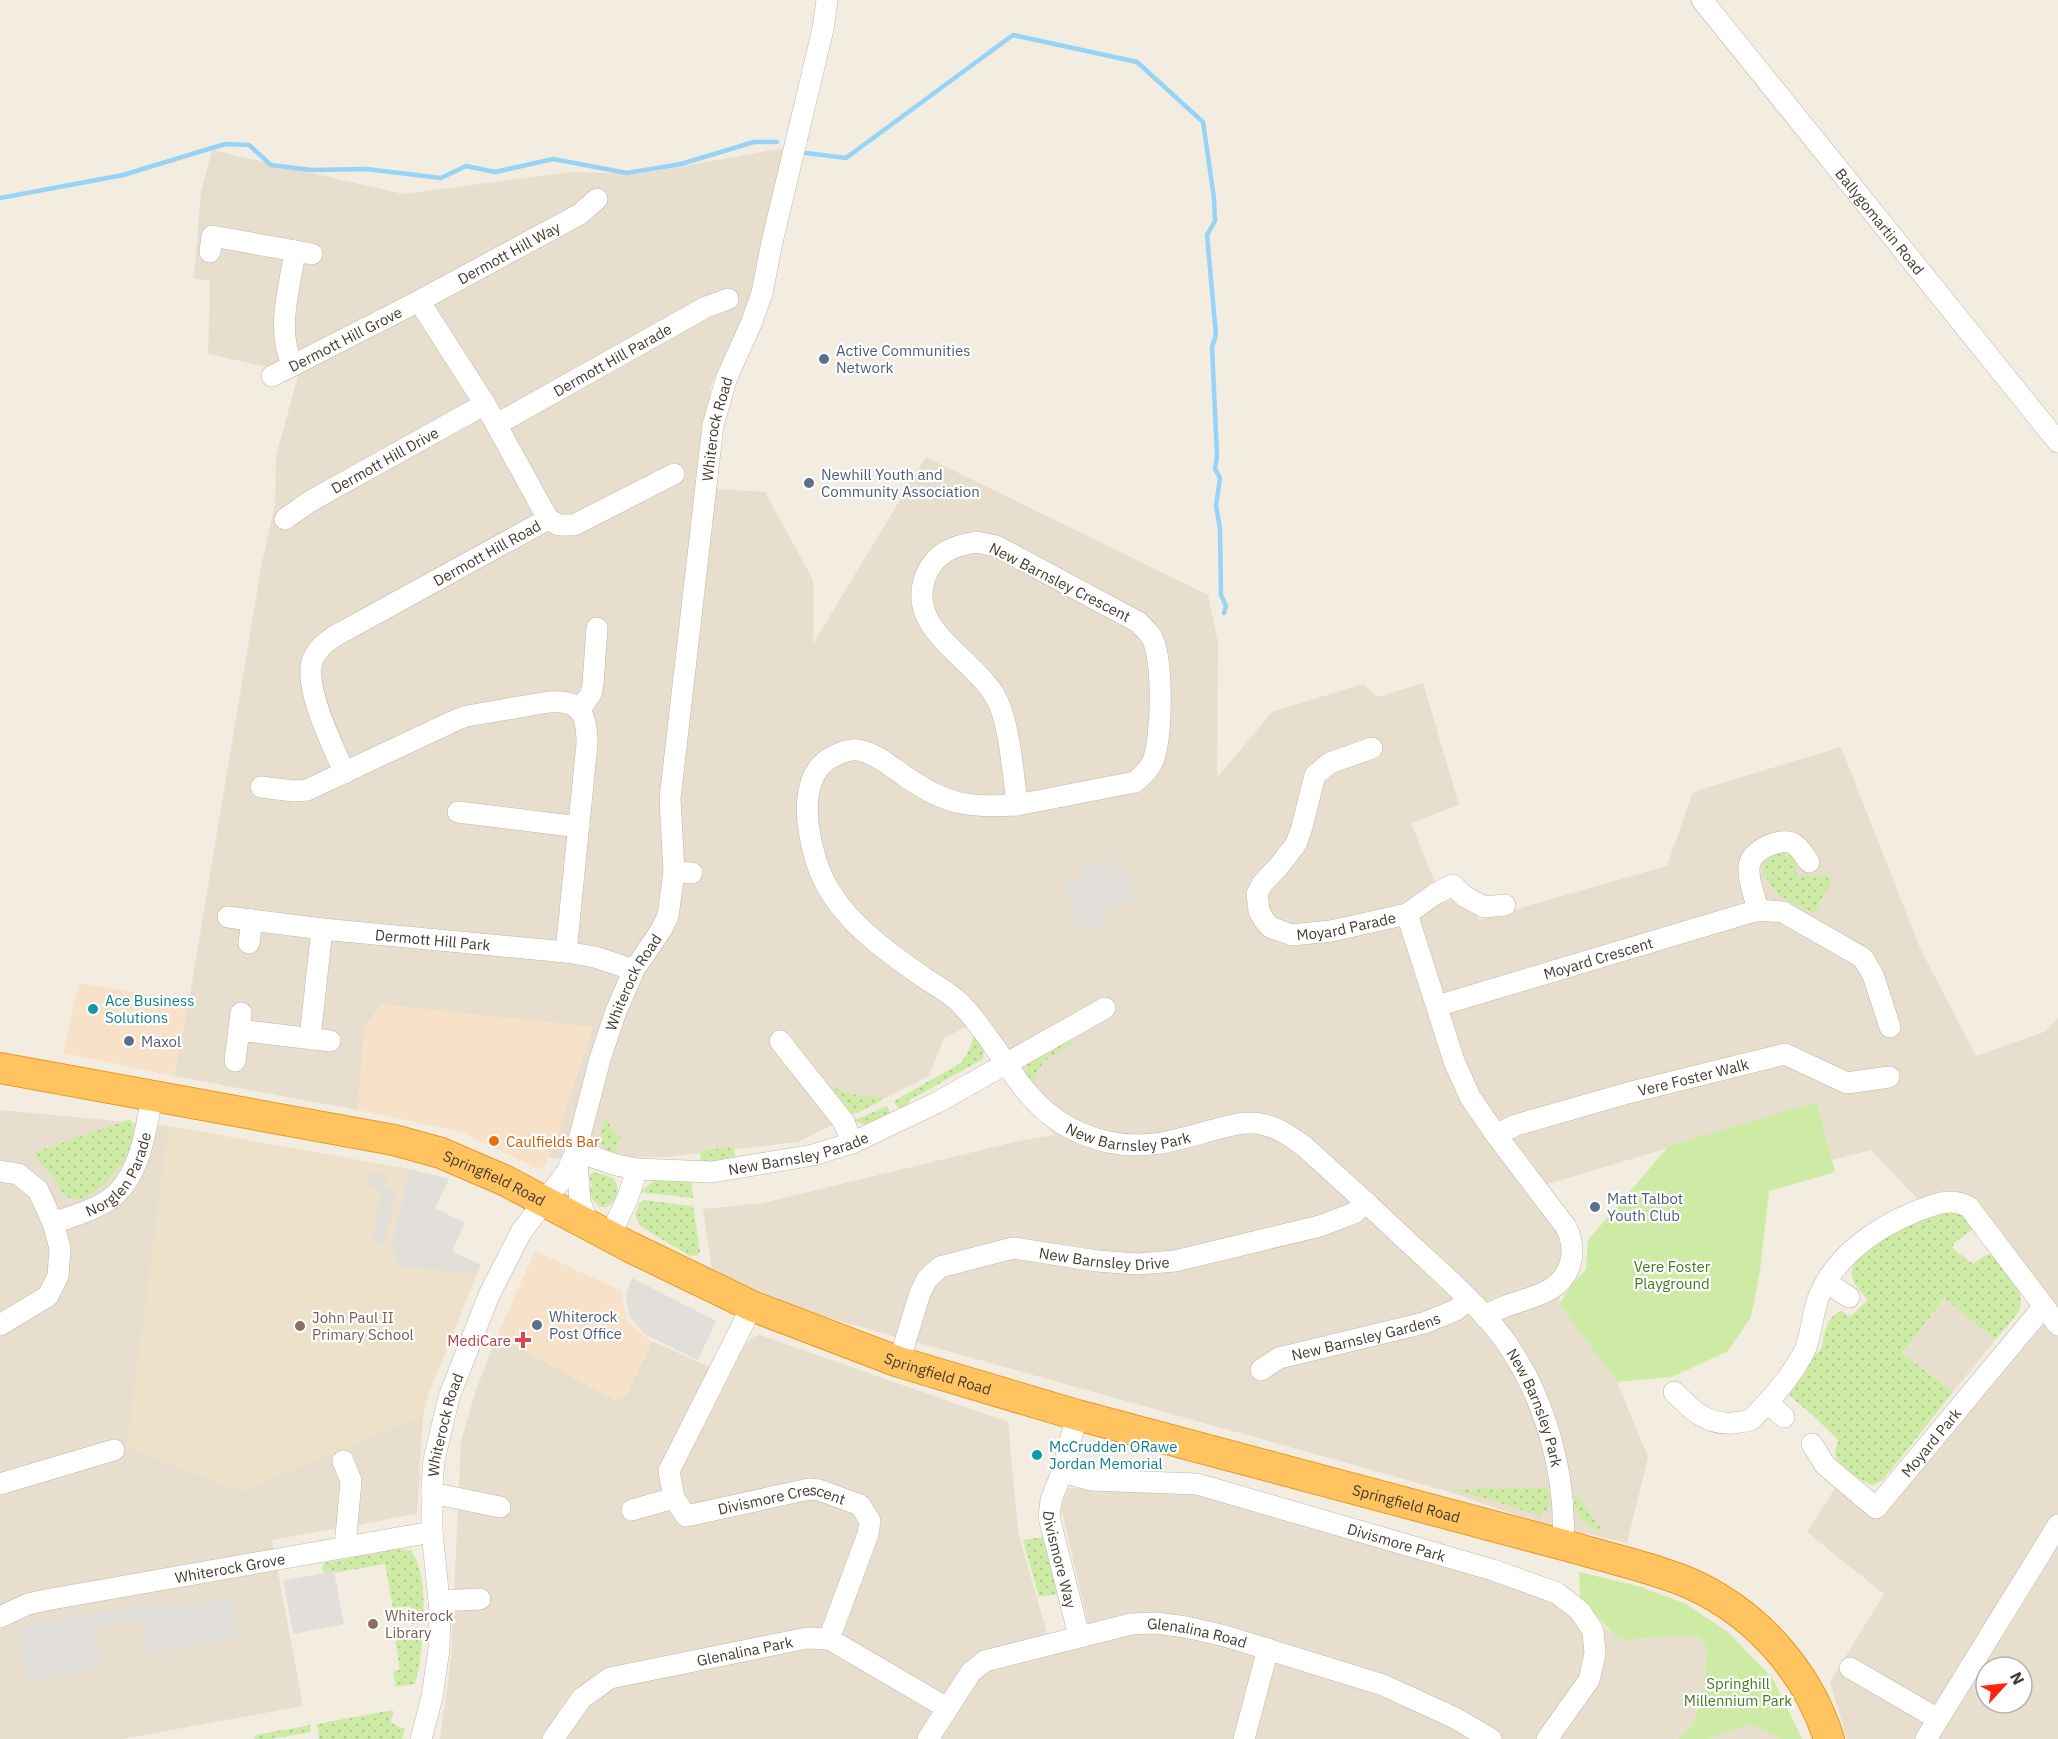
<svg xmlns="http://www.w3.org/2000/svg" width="2058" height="1739" viewBox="0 0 2058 1739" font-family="'IBM Plex Sans',sans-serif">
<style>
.residential{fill:#e7dece;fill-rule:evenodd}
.commercial{fill:#f7e2c9}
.education{fill:#ede1c9}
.grass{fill:url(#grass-dots)}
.green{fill:#ceeba5}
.parking{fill:#e2deda}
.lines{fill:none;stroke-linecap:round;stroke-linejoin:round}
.stream{stroke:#96d3f6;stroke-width:4.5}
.minor-casing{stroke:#c0b6a6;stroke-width:22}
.highway-casing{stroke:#ea9823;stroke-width:32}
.minor{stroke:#fff;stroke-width:21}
.highway{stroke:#ffc35f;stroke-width:30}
.service-dot{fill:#5c6f8a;stroke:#fff;stroke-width:2}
.culture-dot{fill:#0f9aa8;stroke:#fff;stroke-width:2}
.food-dot{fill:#e8710a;stroke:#fff;stroke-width:2}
.education-dot{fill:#8d6e63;stroke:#fff;stroke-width:2}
.health-dot{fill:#e0444e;stroke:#fff;stroke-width:2}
.labels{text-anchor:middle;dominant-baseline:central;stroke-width:4.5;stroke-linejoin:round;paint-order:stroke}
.street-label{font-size:15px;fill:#433c31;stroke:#fff}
.service-label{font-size:15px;fill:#4e5e75;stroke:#fff;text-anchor:start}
.culture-label{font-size:15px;fill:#0d838f;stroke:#fff;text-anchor:start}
.food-label{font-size:15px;fill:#c56008;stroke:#fff;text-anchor:start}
.park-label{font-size:15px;fill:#467921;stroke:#fff}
.education-label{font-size:15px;fill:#785e54;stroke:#fff;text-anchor:start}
.health-label{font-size:15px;fill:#be3a42;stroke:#fff;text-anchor:end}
</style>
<defs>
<pattern id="grass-dots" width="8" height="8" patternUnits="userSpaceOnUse" patternTransform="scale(1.5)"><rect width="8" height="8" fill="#ceeba5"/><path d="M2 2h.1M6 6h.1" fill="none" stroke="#b2ca8e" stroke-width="1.8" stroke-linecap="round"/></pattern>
</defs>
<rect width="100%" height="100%" fill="#f2ece1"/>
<path class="residential" d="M 783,148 L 760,272 L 743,318 L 711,385 L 701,488 L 765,492 L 813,580 L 813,644 L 926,457 L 1208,595 L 1218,643 L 1217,778 L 1272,712 L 1363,684 L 1378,697 L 1423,683 L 1459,805 L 1411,823 L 1443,903 L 1452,898 L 1473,908 L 1479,920 L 1667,866 L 1693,792 L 1841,747 L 1920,948 L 1976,1056 L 2044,1032 L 2058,1018 L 2058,1739 L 1847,1739 L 1830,1682 L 1884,1594 L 1807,1532 L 1841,1479 L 1875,1508 L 2043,1307 L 1969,1207 L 1926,1208 L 1871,1150 L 1832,1160 L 1817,1103 L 1535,1188 L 1566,1227 L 1563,1279 L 1559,1304 L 1617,1382 L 1648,1457 L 1627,1543 L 1534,1521 L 1447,1491 L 808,1312 L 712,1270 L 703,1209 L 763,1203 L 1019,1141 L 1054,1135 L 1025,1102 L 972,1024 L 944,1038 L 929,1076 L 798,1142 L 666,1157 L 549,1158 L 593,1027 L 365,1026 L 358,1110 L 174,1076 L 189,1001 L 261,568 L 275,504 L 276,456 L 298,376 L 276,385 L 267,367 L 208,354 L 210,281 L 194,278 L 201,192 L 212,150 L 403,194 L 571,172 L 640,174 ZM 1986,1667 L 2022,1667 L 2022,1703 L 1986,1703 Z
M 0,1110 L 169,1126 L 127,1447 L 241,1491 L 423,1415 L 417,1514 L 272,1540 L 303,1706 L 122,1739 L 0,1739 Z
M 1946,1298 L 1995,1340 L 1953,1392 L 1902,1353 Z
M 760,1335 L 1008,1422 L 1018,1532 L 1053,1654 L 1093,1644 L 1061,1508 L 1068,1488 L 1195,1492 L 1557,1600 L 1624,1640 L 1677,1636 L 1699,1637 L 1707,1646 L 1704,1695 L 1693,1725 L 1677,1739 L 440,1739 L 451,1659 L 461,1441 L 476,1390 L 497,1336 L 615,1400 L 625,1397 L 652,1341 L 727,1375 L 745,1345 L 753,1337 Z
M 1750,1724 L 1780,1739 L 1708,1739 Z"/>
<path class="commercial" d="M 79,983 L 189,1001 L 174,1076 L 63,1053 Z
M 381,1004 L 593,1027 L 549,1158 L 541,1170 L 461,1132 L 358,1110 L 365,1026 Z
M 535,1251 L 622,1291 L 626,1318 L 637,1331 L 652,1341 L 625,1397 L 615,1400 L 497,1336 Z"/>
<path class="education" d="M 169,1126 L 409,1169 L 392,1246 L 396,1266 L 477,1274 L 430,1390 L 423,1415 L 241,1491 L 127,1447 Z"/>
<path class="grass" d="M 1787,851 L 1795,858 L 1797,876 L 1825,875 L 1832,881 L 1814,913 C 1795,903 1772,897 1766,875 L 1762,875 C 1764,858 1771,853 1787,851 Z
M 974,1035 L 984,1050 L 983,1059 L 908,1101 L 910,1107 L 900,1112 L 894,1101 L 961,1063 L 969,1050 Z
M 1069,1037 L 1073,1044 C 1051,1056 1037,1060 1034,1087 L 1026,1074 L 1028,1066 L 1025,1063 Z
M 831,1087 L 859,1096 L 882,1097 L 881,1101 L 857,1113 L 852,1113 Z
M 887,1106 L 892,1116 L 869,1126 L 853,1121 Z
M 606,1118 L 614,1132 L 621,1137 L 614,1153 L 607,1151 L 600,1142 L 601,1132 Z
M 128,1120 L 132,1121 C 134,1129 134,1141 130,1149 C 122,1166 91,1208 68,1197 C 60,1193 59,1184 54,1178 C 50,1171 42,1164 35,1158 L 36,1153 L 39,1151 Z
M 734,1147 L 735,1160 L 702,1164 L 700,1151 Z
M 594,1172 L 613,1178 L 617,1185 L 617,1198 L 607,1207 L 600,1207 L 592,1199 L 589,1187 L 592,1186 L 589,1176 Z
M 691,1177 L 693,1198 L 639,1192 L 657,1179 Z
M 643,1200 L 693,1206 L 700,1251 L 698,1255 L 690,1256 L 640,1226 L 635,1215 L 639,1204 Z
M 1960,1208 L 1978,1225 L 1954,1243 L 1952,1248 L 1973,1264 L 1984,1256 L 1993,1254 L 2019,1285 C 2017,1292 2022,1297 2021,1304 C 2020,1314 2001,1332 1995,1340 L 1945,1298 L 1902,1353 L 1953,1392 L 1883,1480 L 1873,1485 C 1862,1482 1838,1466 1835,1454 C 1835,1450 1837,1444 1838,1440 L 1817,1419 L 1790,1396 L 1791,1388 L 1816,1354 L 1821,1350 C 1825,1335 1825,1316 1842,1311 L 1850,1317 L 1868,1300 C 1862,1292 1851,1283 1852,1272 C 1855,1242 1934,1210 1960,1208 Z
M 1548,1488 C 1551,1502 1553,1508 1539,1515 L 1453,1489 Z
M 1577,1494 L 1603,1532 C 1584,1528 1575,1516 1574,1497 Z
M 1044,1537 L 1057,1594 L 1039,1597 L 1023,1540 Z
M 398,1549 L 411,1551 C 425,1570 423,1600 424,1622 L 412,1624 L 410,1606 L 393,1608 L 385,1564 L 339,1572 L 324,1573 L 322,1568 L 324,1563 Z
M 423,1630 L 420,1662 L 415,1684 L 396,1687 L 393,1671 L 400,1670 L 395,1638 Z
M 393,1710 L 391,1723 L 405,1729 L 402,1739 L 319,1739 L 317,1724 Z
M 310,1725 L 311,1732 L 270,1739 L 254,1739 L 256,1735 Z"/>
<path class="green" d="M 1817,1102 L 1835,1172 L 1769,1191 L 1760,1271 L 1751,1317 L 1728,1351 L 1672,1377 L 1617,1382 L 1559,1304 L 1571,1285 L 1586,1269 L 1588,1240 L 1669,1146 Z
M 1579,1572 L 1638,1586 L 1684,1603 L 1728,1632 L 1773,1679 L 1802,1739 L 1780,1739 L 1750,1724 L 1708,1739 L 1677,1739 L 1693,1725 L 1704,1695 L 1707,1646 L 1699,1637 L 1677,1636 L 1624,1640 L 1613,1634 L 1580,1597 Z"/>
<path class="parking" d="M 1113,859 L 1116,872 L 1128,869 L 1137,901 L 1104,910 L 1107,924 L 1077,931 L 1065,883 L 1081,879 L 1078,868 Z
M 409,1169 L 449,1179 L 435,1208 L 465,1223 L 452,1251 L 481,1265 L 477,1274 L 396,1266 L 392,1246 Z
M 370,1173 L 387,1175 L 385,1188 L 395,1190 L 390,1226 L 387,1226 L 384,1245 L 373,1243 L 381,1188 L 368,1186 Z
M 632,1278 L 716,1321 L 698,1360 L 644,1334 L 629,1315 L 626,1294 Z
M 334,1571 L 344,1624 L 293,1634 L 283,1581 Z
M 233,1597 L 240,1637 L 147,1654 L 140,1620 L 96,1628 L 102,1668 L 28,1681 L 16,1628 L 147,1604 L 165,1608 Z"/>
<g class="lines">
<path class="stream" d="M 806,153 L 846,158 L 1013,35 L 1137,62 L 1203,122 L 1214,198 L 1215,221 L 1207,235 L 1216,335 L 1212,347 L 1217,455 L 1215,469 L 1220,478 L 1216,506 L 1220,529 L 1221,595 L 1226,606 L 1224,613
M 0,198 L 123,175 L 225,144 L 249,145 L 271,165 L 311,170 L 366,169 L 441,178 L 466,166 L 495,172 L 553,159 L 627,173 L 681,164 L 754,142 L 777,142"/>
<g class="minor-casing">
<g id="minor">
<path id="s1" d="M 1702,0 L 2058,442"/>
<path d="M 210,252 L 212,236 L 312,254"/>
<path d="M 293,365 C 275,331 290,288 295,251"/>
<path id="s2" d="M 272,376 L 419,301 L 580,214 L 597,199"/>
<path id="s3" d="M 497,424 L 706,307 L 728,299"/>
<path id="s4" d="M 285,519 L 309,502 L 485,404"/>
<path d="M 548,519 L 559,525 L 574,525 L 674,474"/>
<path d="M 976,542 L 996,546 L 1138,622 C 1142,626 1148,631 1151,636 C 1164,657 1162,738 1153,761 C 1149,770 1142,776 1135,782 L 1017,805 C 1014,778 1009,720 996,698 C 973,656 904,629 926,575 C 936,552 953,546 976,542 Z"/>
<path d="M 579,710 L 591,694 L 593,684 L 597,628"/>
<path id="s5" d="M 1372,748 L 1330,763 L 1315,775 L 1302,827 L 1296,844 L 1278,867 L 1262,884 L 1257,894 L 1259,911 L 1264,920 L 1270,927 L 1292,935 L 1331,931 L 1407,914 L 1435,894 L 1453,885 L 1464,896 L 1484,907 L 1505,905"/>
<path id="s6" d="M 345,773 C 334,749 302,685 313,659 C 318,648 326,642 335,636 L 548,519 L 485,404 L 419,301"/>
<path d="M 261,787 L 294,791 L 307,790 L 456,720 L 467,716 L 549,702 C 581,699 587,715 587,744 L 566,952"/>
<path id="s7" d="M 1017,805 C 969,808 947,805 906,777 C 893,768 878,755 862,751 C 854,748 842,752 834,756 C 798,773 806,826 815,857 C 830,912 878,945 923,977 C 935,985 950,993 961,1004 C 1013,1059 1023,1122 1108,1142 C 1145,1150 1173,1141 1209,1131 C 1223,1128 1237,1122 1251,1123 C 1272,1123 1289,1135 1305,1147 C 1344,1182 1382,1217 1420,1253 C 1449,1280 1479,1306 1503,1338 C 1545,1396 1567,1474 1563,1545"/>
<path d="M 458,812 L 579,827"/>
<path d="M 674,872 L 692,873"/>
<path d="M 1758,910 C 1755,897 1748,881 1749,868 C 1749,852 1774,840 1789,842 C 1798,844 1804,855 1809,862"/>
<path d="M 1407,914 L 1454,1061 L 1470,1097 L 1496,1135 L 1566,1227 C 1572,1239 1574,1251 1570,1264 C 1559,1302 1512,1296 1485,1317"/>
<path id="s8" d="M 228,917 L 322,929 L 566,952 L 595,957 L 634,970"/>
<path d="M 249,943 L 252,920"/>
<path id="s9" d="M 1437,1006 L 1758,910 L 1783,912 L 1863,958 L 1873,975 L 1890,1027"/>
<path d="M 239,1030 L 330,1041"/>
<path d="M 310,1038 L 322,929"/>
<path d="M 780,1041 L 844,1122 L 852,1143"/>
<path d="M 235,1061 L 241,1013"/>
<path id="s10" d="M 1496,1135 L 1516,1125 L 1628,1093 L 1785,1054 L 1847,1083 L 1889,1077"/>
<path d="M 0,1171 L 18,1174 L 38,1190 L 53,1223 L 60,1248 L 58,1276 L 48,1296 L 0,1325"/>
<path id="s11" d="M 53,1223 C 75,1215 104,1208 120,1190 C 142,1165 146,1127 152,1097"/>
<path id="s12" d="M 589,1225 L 580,1202 L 576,1151 L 616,1165 L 637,1169 L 712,1172 L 813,1155 L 852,1143 L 938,1102 L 1105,1008"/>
<path d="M 610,1236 L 628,1197 L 637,1169"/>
<path d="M 1827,1283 L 1849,1297"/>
<path id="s13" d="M 752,1306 L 669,1471 L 674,1498 L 686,1516 L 809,1489 L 819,1490 L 860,1505 L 870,1521 L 868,1534 L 829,1639"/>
<path id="s14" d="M 899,1362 L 920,1293 L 927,1279 L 940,1267 L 1013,1248 L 1097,1261 L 1137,1264 L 1175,1261 L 1320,1226 L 1354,1213 L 1366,1202"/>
<path id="s15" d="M 1261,1370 L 1279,1358 L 1424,1323 L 1456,1310 L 1469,1299"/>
<path d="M 1674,1392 C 1692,1410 1706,1425 1733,1423 C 1740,1422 1746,1422 1752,1419 C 1772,1398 1792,1376 1805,1350 C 1812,1333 1812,1313 1819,1296 C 1836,1255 1877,1227 1917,1211 C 1936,1204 1950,1197 1969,1207 L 2058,1325"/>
<path d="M 1768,1403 L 1784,1417"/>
<path id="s16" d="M 1077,1415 L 1062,1472 L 1051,1500 L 1049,1517 L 1079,1636"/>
<path id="s17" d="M 1812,1444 L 1825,1465 L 1876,1508 L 2043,1307"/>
<path d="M 343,1461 L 351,1481 L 345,1547"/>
<path id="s18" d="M 1062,1472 L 1091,1480 L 1197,1484 L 1493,1570 L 1557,1593 L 1580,1611 L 1593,1631 L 1595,1654 L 1589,1680 L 1547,1739"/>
<path d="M 0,1484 L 114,1450"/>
<path d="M 432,1493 L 500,1507"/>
<path d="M 632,1510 L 674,1498"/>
<path d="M 439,1601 L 480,1599"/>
<path id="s19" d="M 0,1617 L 28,1604 L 46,1600 L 432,1532"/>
<path d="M 1850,1668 L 1938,1719"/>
<path id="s20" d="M 421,1739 L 432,1697 L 439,1649 L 440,1610 L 432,1532 L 432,1486 L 434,1460 L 449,1397 L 489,1295 L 521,1232 L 567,1172 L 576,1151 L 600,1059 L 616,1011 L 634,970 L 661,930 L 668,916 L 674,872 L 670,799 L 713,425 L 727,377 L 751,324 L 762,293 L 772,242 L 823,29 L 827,0"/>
<path id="s21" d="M 553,1739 L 582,1698 L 610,1678 L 807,1638 L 829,1639 L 947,1708"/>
<path id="s22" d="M 928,1739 L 971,1672 L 985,1661 L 1131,1624 L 1156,1623 L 1186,1627 L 1225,1636 L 1383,1685 L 1455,1718 L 1491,1739"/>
<path d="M 1244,1739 L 1268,1649"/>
<path d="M 1926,1739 L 2058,1525"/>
</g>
</g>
<g class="highway-casing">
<g id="highway">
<path id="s23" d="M 0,1068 L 394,1140 L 441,1153 L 506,1181 L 630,1247 L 752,1306 L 899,1362 L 1077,1415 L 1579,1549 C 1615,1560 1654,1568 1689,1583 C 1755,1612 1807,1670 1829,1739"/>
</g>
</g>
<use href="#minor" class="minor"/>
<use href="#highway" class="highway"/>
</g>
<g class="service-dot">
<circle cx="824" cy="359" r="6"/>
<circle cx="809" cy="483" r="6"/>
<circle cx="129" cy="1041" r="6"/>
<circle cx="1595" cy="1207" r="6"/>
<circle cx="537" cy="1325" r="6"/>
</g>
<g class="culture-dot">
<circle cx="93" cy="1009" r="6"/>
<circle cx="1037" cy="1455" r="6"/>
</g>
<circle class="food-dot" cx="494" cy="1141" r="6"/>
<g class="education-dot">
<circle cx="300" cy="1326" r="6"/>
<circle cx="373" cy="1624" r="6"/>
</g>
<path class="health-dot" d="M520 1331h6v6h6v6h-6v6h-6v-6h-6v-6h6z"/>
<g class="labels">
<g class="street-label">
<text stroke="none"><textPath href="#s1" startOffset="284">Ballygomartin Road</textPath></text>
<text stroke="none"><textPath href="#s2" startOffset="267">Dermott Hill Way</textPath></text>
<text stroke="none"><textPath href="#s2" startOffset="82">Dermott Hill Grove</textPath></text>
<text stroke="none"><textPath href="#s3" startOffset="132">Dermott Hill Parade</textPath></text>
<text stroke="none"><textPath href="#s20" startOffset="1370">Whiterock Road</textPath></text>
<text stroke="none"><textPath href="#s4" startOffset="116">Dermott Hill Drive</textPath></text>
<text stroke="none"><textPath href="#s6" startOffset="326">Dermott Hill Road</textPath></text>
<text transform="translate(1060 582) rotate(27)">New Barnsley Crescent</text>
<text stroke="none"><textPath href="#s5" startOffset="314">Moyard Parade</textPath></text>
<text stroke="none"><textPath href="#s8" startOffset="206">Dermott Hill Park</textPath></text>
<text stroke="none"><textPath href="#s9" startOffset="168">Moyard Crescent</textPath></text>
<text stroke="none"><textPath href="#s20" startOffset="804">Whiterock Road</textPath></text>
<text stroke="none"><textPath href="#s10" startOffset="206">Vere Foster Walk</textPath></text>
<text stroke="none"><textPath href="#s7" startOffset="748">New Barnsley Park</textPath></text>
<text stroke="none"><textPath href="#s12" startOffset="303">New Barnsley Parade</textPath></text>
<text stroke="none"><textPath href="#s11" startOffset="87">Norglen Parade</textPath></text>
<text stroke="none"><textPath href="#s23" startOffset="508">Springfield Road</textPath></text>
<text stroke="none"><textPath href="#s14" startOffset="273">New Barnsley Drive</textPath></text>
<text stroke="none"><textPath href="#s15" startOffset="111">New Barnsley Gardens</textPath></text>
<text stroke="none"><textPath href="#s23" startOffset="994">Springfield Road</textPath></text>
<text stroke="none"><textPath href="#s7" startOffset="1287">New Barnsley Park</textPath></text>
<text stroke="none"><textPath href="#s20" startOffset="318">Whiterock Road</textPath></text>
<text stroke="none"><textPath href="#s17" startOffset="177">Moyard Park</textPath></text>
<text stroke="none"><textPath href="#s23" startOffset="1480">Springfield Road</textPath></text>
<text stroke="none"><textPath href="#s13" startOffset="332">Divismore Crescent</textPath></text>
<text stroke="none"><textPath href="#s18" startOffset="344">Divismore Park</textPath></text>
<text stroke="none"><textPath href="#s16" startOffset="150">Divismore Way</textPath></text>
<text stroke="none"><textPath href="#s19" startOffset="236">Whiterock Grove</textPath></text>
<text stroke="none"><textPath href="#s22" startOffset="315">Glenalina Road</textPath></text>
<text stroke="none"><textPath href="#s21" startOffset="222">Glenalina Park</textPath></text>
</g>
<g class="service-label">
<text x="836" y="350">Active Communities<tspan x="836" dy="17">Network</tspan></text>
<text x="821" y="474">Newhill Youth and<tspan x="821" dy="17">Community Association</tspan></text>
<text x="141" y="1041">Maxol</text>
<text x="1607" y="1198">Matt Talbot<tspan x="1607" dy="17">Youth Club</tspan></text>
<text x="549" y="1316">Whiterock<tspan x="549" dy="17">Post Office</tspan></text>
</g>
<g class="culture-label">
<text x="105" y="1000">Ace Business<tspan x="105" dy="17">Solutions</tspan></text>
<text x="1049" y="1446">McCrudden ORawe<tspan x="1049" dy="17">Jordan Memorial</tspan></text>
</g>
<g class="food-label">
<text x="506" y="1141">Caulfields Bar</text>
</g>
<g class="park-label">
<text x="1672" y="1266">Vere Foster<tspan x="1672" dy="17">Playground</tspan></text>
<text x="1738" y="1683">Springhill<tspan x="1738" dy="17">Millennium Park</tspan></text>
</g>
<g class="education-label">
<text x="312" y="1317">John Paul II<tspan x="312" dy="17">Primary School</tspan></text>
<text x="385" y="1615">Whiterock<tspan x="385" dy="17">Library</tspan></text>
</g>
<g class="health-label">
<text x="511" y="1340">MediCare</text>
</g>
</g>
<g transform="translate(2004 1685) rotate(63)"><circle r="28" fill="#ffffff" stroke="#b4b1ad" stroke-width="1.5"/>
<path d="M0-4.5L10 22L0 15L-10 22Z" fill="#ff250b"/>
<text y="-9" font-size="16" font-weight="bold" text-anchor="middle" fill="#433c31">N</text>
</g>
</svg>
